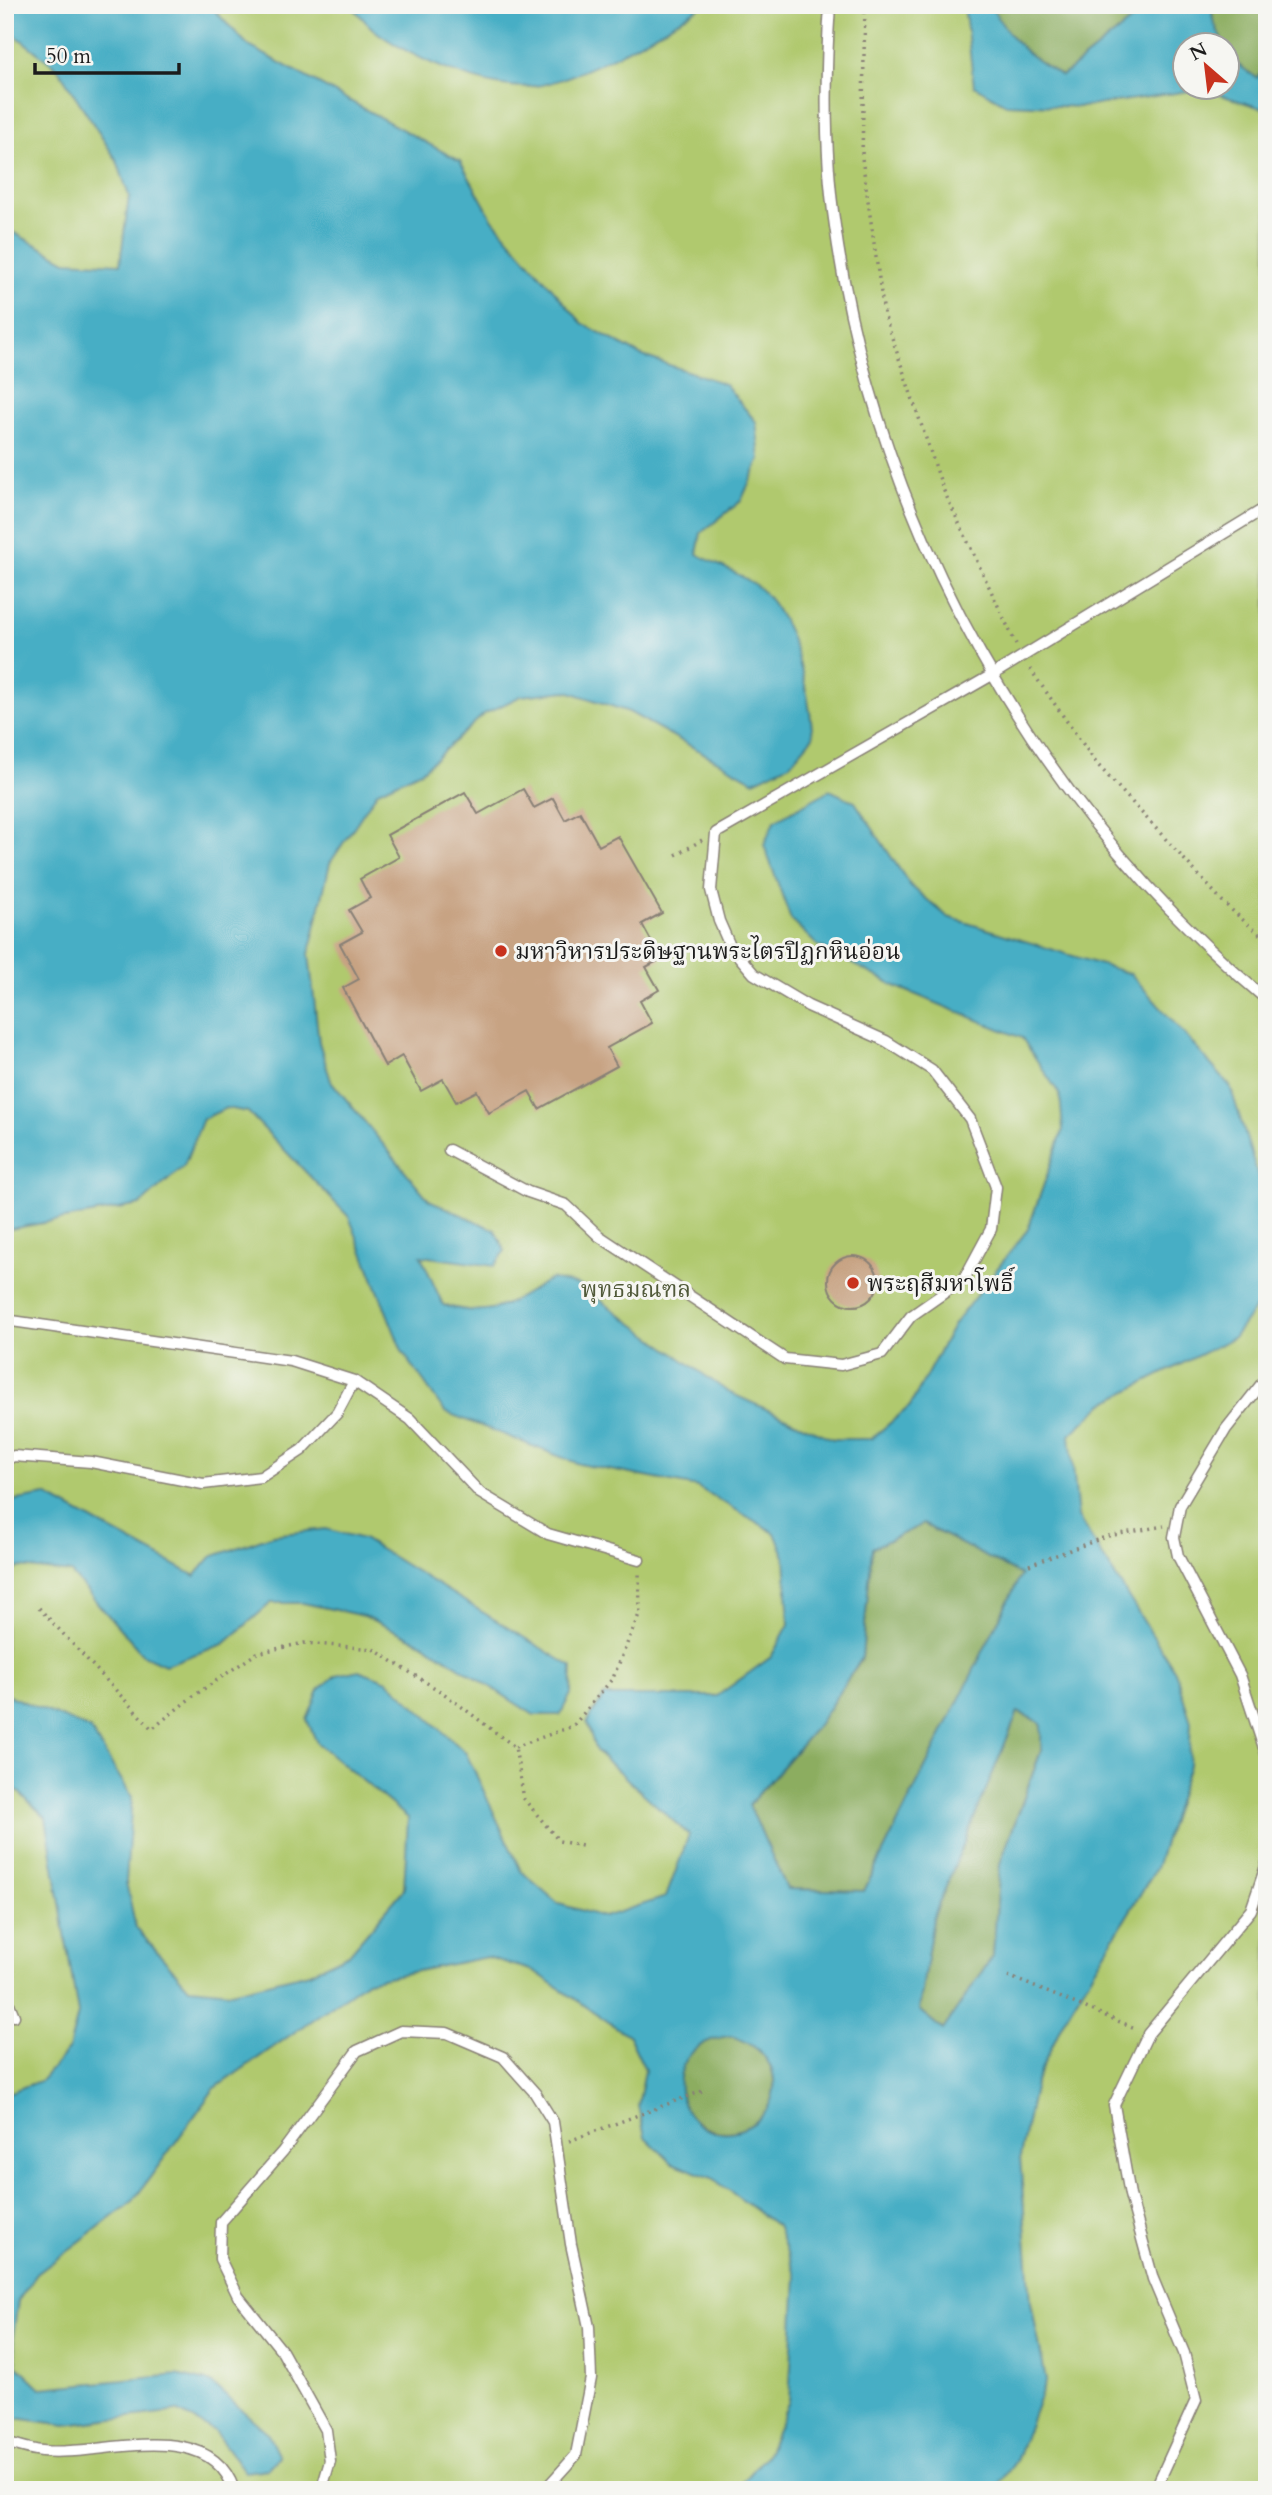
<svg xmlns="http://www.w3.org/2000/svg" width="1272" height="2495" viewBox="0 0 1272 2495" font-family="Cardo,'Noto Serif Thai',serif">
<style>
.green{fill:#b0c96e;stroke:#667245;stroke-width:2;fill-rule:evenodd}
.forest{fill:#8cad61;stroke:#54643e;stroke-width:2}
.water{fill:#46aec5;stroke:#316570;stroke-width:2;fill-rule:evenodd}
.building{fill:#c7a383}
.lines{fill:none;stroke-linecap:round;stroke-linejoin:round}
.lane-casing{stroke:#888076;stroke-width:13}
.path{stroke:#888076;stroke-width:3.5;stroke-dasharray:2 5;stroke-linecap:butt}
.lane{stroke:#fff;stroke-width:10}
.poi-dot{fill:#c8321e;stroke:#f6f6f2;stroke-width:2.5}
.labels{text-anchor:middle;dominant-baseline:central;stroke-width:6;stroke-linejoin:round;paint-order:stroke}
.poi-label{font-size:23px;fill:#1c1c1c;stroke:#f6f6f2;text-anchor:start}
.park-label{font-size:23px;fill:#505939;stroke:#f6f6f2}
</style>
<rect width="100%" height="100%" fill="#f6f6f2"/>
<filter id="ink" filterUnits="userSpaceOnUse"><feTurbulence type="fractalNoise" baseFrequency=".0143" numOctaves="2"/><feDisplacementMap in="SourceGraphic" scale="14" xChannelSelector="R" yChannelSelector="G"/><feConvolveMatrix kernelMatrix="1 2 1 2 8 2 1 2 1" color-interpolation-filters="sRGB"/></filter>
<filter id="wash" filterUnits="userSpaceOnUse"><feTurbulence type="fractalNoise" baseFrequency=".00686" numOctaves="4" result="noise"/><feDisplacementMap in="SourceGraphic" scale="28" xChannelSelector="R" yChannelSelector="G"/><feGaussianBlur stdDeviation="1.57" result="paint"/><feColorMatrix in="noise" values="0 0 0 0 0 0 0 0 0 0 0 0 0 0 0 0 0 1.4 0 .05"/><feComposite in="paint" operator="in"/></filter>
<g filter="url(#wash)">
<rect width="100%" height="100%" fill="#f5e4cf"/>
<path class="green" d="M 5,5 L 1267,5 L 1267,2490 L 5,2490 ZM 1184,46 L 1226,46 L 1226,88 L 1184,88 Z"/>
<path class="forest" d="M 990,5 L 1151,5 L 1062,76 C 1026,55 1011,42 990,5 Z
M 1211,5 L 1267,5 L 1267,65 L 1258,79 L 1230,59 L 1213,20 Z
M 923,1524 L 1022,1574 L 864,1891 L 787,1889 L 749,1805 L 818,1725 L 862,1658 L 872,1548 Z
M 1018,1711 L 1041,1723 L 1041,1750 L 1000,1864 L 993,1956 L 943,2030 L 919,2010 L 933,1918 Z
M678 2084a48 48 0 1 1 96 0a48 48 0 1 1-96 0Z"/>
<path class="water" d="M 5,5 L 209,5 L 249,46 L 460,161 L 493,220 L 582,323 L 640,355 L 725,384 L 756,422 L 760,459 L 741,501 L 701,533 L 697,554 C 715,564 737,572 754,584 C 793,612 809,691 813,737 L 790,764 L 754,781 L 629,712 L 567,691 L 521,696 L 484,714 L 423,770 L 378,791 L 330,863 L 309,954 L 319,1042 L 331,1081 L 429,1200 L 495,1230 L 505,1251 L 494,1266 L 421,1256 L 443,1305 C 494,1320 508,1303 551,1279 L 579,1285 L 728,1392 L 833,1439 L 871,1439 L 910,1406 L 954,1324 L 1028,1229 L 1063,1130 L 1060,1095 L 1022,1038 L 897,987 L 817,945 L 791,920 L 764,845 L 774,821 L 830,790 L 855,802 L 910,885 L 948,917 L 1131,974 L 1230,1086 L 1266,1201 L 1264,1296 L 1233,1338 L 1104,1403 L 1070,1435 L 1078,1517 L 1175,1671 L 1191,1722 L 1189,1765 L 1156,1868 L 1064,2020 L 1035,2083 L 1020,2157 L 1031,2302 L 1046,2380 L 1016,2461 L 994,2490 L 736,2490 L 766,2456 L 789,2401 L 796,2276 L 777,2226 L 712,2178 L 672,2163 L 645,2137 L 638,2106 L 645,2070 L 629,2036 L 534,1971 L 487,1957 L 367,1981 L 214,2089 L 133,2201 L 37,2274 L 18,2301 L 13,2336 L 17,2365 L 41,2388 L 177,2375 L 211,2383 L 267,2432 L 279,2457 L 268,2469 L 245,2472 L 214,2431 L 177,2411 L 66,2425 L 15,2418 L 5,2412 L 5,2094 L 42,2080 L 69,2049 L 78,2014 L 46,1818 L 5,1779 L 5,1694 L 90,1729 L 132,1797 L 126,1882 L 136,1928 L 189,1988 L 231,1992 L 309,1973 L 349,1954 L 404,1889 L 408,1818 L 317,1743 L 307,1720 L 319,1690 L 336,1675 L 359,1670 L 388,1681 L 466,1753 L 521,1871 L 559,1904 L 604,1917 L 666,1897 L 689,1835 L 596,1751 L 587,1723 L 604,1696 L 717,1696 L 771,1657 L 789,1624 L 785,1557 L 775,1533 L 697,1487 L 579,1464 L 445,1412 L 402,1351 L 349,1217 L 248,1112 L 226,1108 L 203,1119 L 184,1166 L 140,1205 L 5,1230 L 5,228 L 66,261 L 120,264 L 129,196 L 117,161 L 58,69 L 5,27 ZM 923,1524 L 1021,1575 L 864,1891 L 787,1889 L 749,1805 L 818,1725 L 862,1657 L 872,1548 ZM 1018,1712 L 1041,1723 L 1041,1751 L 1000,1864 L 993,1956 L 943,2030 L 919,2010 L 933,1918 ZM 730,2036 C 761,2044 784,2070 770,2103 C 764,2117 752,2126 739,2130 C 676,2150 649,2044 730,2036 Z
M 351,5 L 704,5 C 657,33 600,69 546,84 C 498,97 410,59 373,29 C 365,22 358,13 351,5 Z
M 964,5 L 990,5 C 1011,41 1026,55 1062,76 L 1151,5 L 1211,5 L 1213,20 L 1224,45 L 1184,46 L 1184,88 L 1226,88 L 1227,50 L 1230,59 L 1257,78 L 1267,65 L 1267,110 L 1202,89 L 1082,107 L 1006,104 L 974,86 Z
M 46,1495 L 195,1576 L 211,1557 L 273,1535 L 326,1529 L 363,1539 L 572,1667 L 571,1694 L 560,1715 L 534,1715 L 422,1643 L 364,1616 L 303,1603 L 271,1603 L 224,1644 L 165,1665 L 143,1655 L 71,1573 L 20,1567 L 5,1575 L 5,1502 Z"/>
<g id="blocks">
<path class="building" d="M 523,789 L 534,808 L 553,798 L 565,820 L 580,812 L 599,846 L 618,836 L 662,913 L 642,924 L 661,959 L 646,967 L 659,990 L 640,1001 L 652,1023 L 607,1048 L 617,1066 L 539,1109 L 529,1091 L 489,1113 L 477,1091 L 456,1102 L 443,1079 L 421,1091 L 402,1056 L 385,1066 L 343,988 L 359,979 L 340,944 L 362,932 L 349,910 L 370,898 L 360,879 L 399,857 L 387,835 L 465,792 L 478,814 Z
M828 1281a25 25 0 1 1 50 0a25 25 0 1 1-50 0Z"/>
</g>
</g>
<g filter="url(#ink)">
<use href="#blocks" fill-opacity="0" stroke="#888076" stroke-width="2"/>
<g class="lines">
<g class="lane-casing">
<path id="lane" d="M 830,5 C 825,78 824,153 835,226 C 877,525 1036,807 1267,1000
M 449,1150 L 528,1192 L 566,1205 L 599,1236 L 785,1359 L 841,1365 L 882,1354 L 911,1316 L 964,1279 L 991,1229 L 996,1187 L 970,1119 L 932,1070 L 886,1041 L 808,1006 L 754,974 L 730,946 L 719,921 L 711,890 L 716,833 L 992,675 L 1267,507
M 5,1320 L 291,1361 L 354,1381 L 410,1419 L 480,1493 L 548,1534 L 639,1560
M 1267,1377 L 1226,1429 L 1180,1506 L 1174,1537 L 1178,1556 L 1240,1675 L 1267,1757
M 5,1460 L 14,1456 L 91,1462 L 203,1484 L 261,1477 L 302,1450 L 337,1413 L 354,1381
M 5,1994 L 14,2016
M 5,2442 C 17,2445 30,2450 42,2451 C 97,2458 209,2414 234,2490
M 323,2485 L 330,2461 L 326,2430 L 282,2351 L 238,2296 L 220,2259 L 221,2222 L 283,2151 L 357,2051 L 401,2031 L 447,2033 L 503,2057 L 535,2093 L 553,2122 L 571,2244 L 589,2327 L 591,2378 L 576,2455 L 549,2485 L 548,2490
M 311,2490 L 323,2485
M 1155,2490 L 1196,2400 L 1184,2353 L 1153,2279 L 1130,2195 L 1114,2105 L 1148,2034 L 1251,1910 L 1267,1863"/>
</g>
<path class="path" d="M 865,5 L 862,158 L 884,314 L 943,489 L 1016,644
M 1030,669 L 1097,764 L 1226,905 L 1267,941
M 676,855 L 702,840
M 1029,1565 L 1108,1536 L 1164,1526
M 39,1608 L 152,1729 L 192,1697 L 257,1653 L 304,1643 L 373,1649 L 446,1695 L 515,1747 L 524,1799 L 559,1841 L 582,1846
M 515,1747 L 573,1726 L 613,1678 L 640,1612 L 639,1572
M 1008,1976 L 1135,2028
M 569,2141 L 705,2090"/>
<use href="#lane" class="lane"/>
</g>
</g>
<g class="poi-dot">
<circle cx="501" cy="951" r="7"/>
<circle cx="853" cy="1283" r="7"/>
</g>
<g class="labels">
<g class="poi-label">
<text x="515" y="951">มหาวิหารประดิษฐานพระไตรปิฏกหินอ่อน</text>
<text x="867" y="1283">พระฤสีมหาโพธิ์</text>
</g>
<g class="park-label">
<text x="636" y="1289">พุทธมณฑล</text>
</g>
</g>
<rect width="1272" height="2495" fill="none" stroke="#f6f6f2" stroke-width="28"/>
<g transform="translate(1206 66) rotate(332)"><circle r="33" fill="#f6f6f2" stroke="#9f9f9c" stroke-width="2"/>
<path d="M0-5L12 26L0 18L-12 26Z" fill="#c8321e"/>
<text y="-10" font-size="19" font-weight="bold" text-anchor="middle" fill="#1c1c1c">N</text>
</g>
<path d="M35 63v10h144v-10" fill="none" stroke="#1c1c1c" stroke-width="3.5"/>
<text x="46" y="63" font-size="21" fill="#1c1c1c" stroke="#f6f6f2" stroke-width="5" paint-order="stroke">50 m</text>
</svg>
